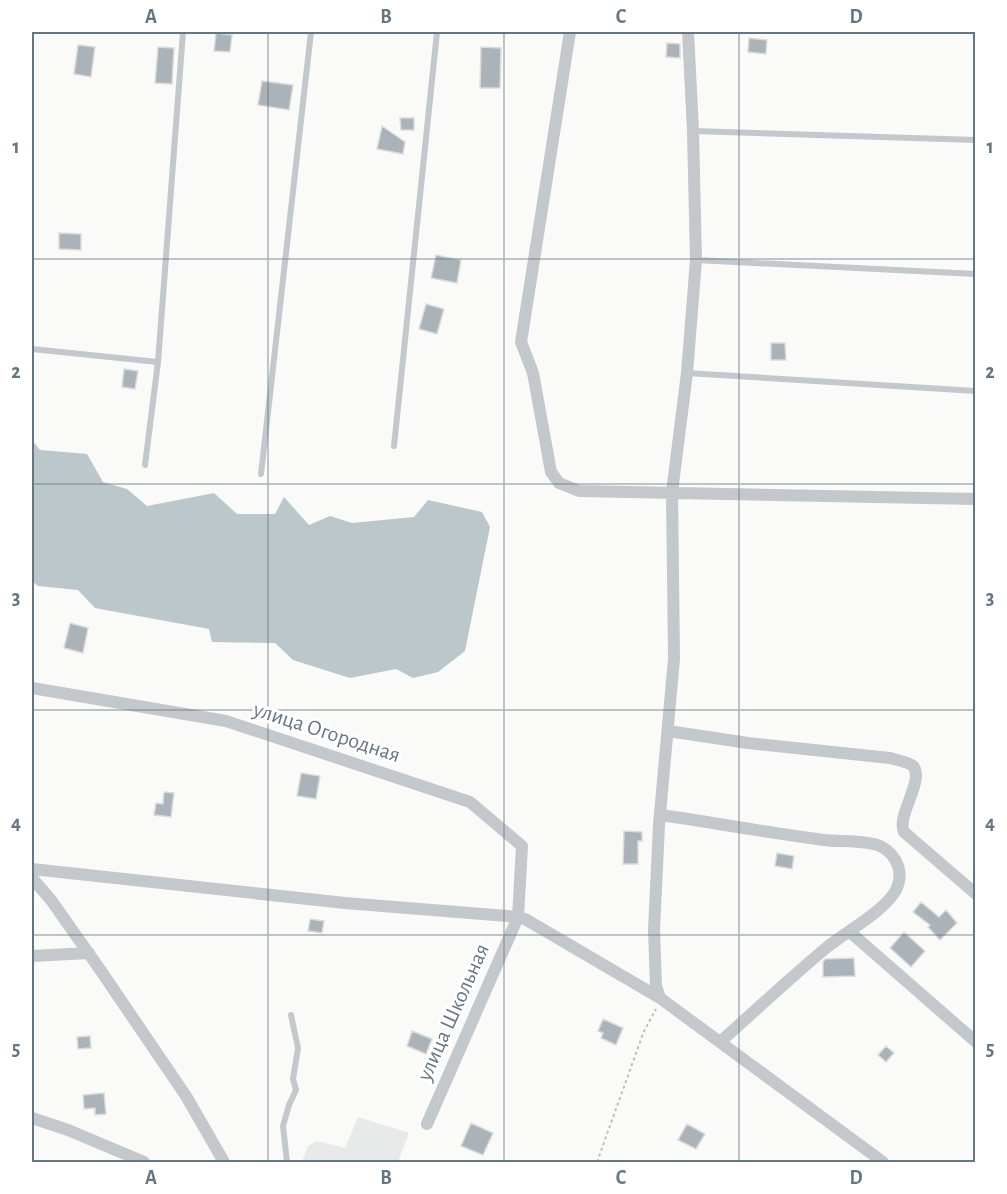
<svg xmlns="http://www.w3.org/2000/svg" width="1007" height="1194" viewBox="0 0 1007 1194" font-family="'Alegreya Sans',sans-serif">
<style>
.built{fill:#e8e9e9}
.water{fill:#bbc7cb}
.building{fill:#aab3b9;stroke:#dcdcda;stroke-width:1.5}
.lines{fill:none;stroke-linecap:round;stroke-linejoin:round}
.path{stroke:#bbbfc2;stroke-width:2;stroke-dasharray:3 3;stroke-linecap:butt}
.lane{stroke:#c3c8cc;stroke-width:6}
.street{stroke:#c3c8cc;stroke-width:12}
.grid{fill:none;stroke:#657683;stroke-width:1.5;stroke-opacity:0.55}
.labels{text-anchor:middle;dominant-baseline:central;stroke-width:6;stroke-linejoin:round;paint-order:stroke}
.street-label{font-size:22px;fill:#657683;stroke:#fff}
.neatline{fill:none;stroke:#657683;stroke-width:2}
.grid-label{font-size:20px;text-anchor:middle;font-weight:bold;fill:#657683}
</style>
<rect width="100%" height="100%" fill="#fafaf8"/>
<path class="built" d="M 358,1117 L 409,1133 L 398,1162 L 302,1162 L 308,1146 L 317,1141 L 345,1148 Z"/>
<path class="water" d="M 32,440 L 40,450 L 87,454 L 103,482 L 127,489 L 147,506 L 214,493 L 237,514 L 275,514 L 284,497 L 309,525 L 330,516 L 352,523 L 414,517 L 428,500 L 482,512 L 490,527 L 465,651 L 438,672 L 413,678 L 396,669 L 350,678 L 293,660 L 275,643 L 212,642 L 209,629 L 95,608 L 78,590 L 38,586 L 32,581 Z"/>
<path class="building" d="M 216,33 L 232,35 L 230,52 L 214,51 Z
M 749,38 L 767,40 L 766,54 L 748,52 Z
M 667,43 L 680,44 L 680,58 L 666,57 Z
M 78,45 L 95,47 L 91,77 L 74,74 Z
M 158,47 L 174,48 L 172,84 L 155,83 Z
M 481,47 L 501,48 L 500,88 L 480,88 Z
M 262,81 L 293,85 L 289,110 L 258,105 Z
M 400,118 L 414,118 L 414,130 L 401,130 Z
M 382,126 L 405,142 L 403,154 L 377,149 Z
M 59,233 L 81,234 L 81,250 L 59,249 Z
M 436,255 L 461,260 L 457,283 L 431,278 Z
M 426,304 L 444,309 L 437,334 L 419,329 Z
M 771,343 L 785,343 L 786,360 L 771,360 Z
M 124,369 L 138,371 L 135,389 L 122,387 Z
M 70,623 L 88,628 L 83,653 L 64,648 Z
M 301,773 L 320,776 L 316,799 L 297,796 Z
M 164,792 L 174,793 L 171,817 L 154,815 L 156,803 L 163,804 Z
M 624,831 L 642,832 L 642,841 L 638,841 L 638,864 L 623,864 Z
M 777,853 L 794,856 L 792,869 L 775,866 Z
M 921,902 L 939,917 L 946,910 L 957,923 L 940,940 L 928,927 L 930,925 L 913,912 Z
M 310,919 L 324,921 L 322,933 L 308,931 Z
M 904,932 L 925,951 L 911,967 L 890,948 Z
M 854,958 L 855,976 L 823,977 L 823,962 L 825,959 Z
M 603,1019 L 623,1028 L 616,1045 L 601,1038 L 603,1033 L 598,1031 Z
M 412,1031 L 432,1039 L 426,1054 L 407,1046 Z
M 90,1036 L 91,1048 L 78,1049 L 77,1037 Z
M 886,1046 L 894,1053 L 886,1062 L 878,1055 Z
M 104,1093 L 106,1114 L 95,1115 L 95,1108 L 84,1109 L 83,1095 Z
M 471,1123 L 493,1133 L 483,1155 L 461,1146 Z
M 687,1124 L 705,1134 L 696,1149 L 678,1140 Z"/>
<g class="lines">
<path class="path" d="M 597,1162 L 644,1031 L 656,1009"/>
<path class="lane" d="M 693,131 L 976,140
M 696,260 L 976,274
M 32,349 L 158,362
M 687,373 L 976,391
M 394,446 L 437,32
M 145,465 L 158,362 L 183,32
M 261,474 L 311,32
M 287,1162 L 283,1126 L 289,1105 L 296,1090 L 293,1079 L 298,1048 L 291,1015"/>
<path class="street" d="M 570,32 L 521,342 L 533,373 L 551,472 L 559,483 L 579,491 L 976,499
M 32,688 L 226,721 L 470,802 L 522,846 L 518,917 L 427,1124
M 668,731 L 748,743 L 890,758 C 896,760 909,762 913,766 C 925,780 896,816 904,832 L 976,894
M 661,815 C 716,823 770,833 824,840 C 840,842 869,840 882,847 C 898,856 904,874 896,890 C 884,912 845,932 826,948 C 790,978 755,1011 720,1042
M 32,869 L 345,903 L 518,917 L 525,919 L 660,998 L 883,1162
M 32,878 L 51,900 L 101,971 L 186,1096 L 224,1162
M 850,932 L 976,1042
M 32,956 L 89,953
M 660,998 L 656,986 L 654,930 L 659,825 L 674,659 L 672,492 L 687,373 L 696,260 L 693,131 L 688,32
M 32,1118 L 68,1130 L 144,1162"/>
</g>
<path class="grid" d="M 268,32 L 268,1162M 504,32 L 504,1162M 739,32 L 739,1162M 32,259 L 976,259M 32,484 L 976,484M 32,710 L 976,710M 32,935 L 976,935"/>
<g class="labels">
<g class="street-label">
<text transform="translate(327 732) rotate(18)">улица Огородная</text>
<text transform="translate(453 1012) rotate(-66)">улица Школьная</text>
</g>
</g>
<rect width="1007" height="1194" fill="none" stroke="#ffffff" stroke-width="66"/>
<rect x="33" y="33" width="941" height="1128" class="neatline"/>
<g class="grid-label">
<text x="151" y="23">A</text>
<text x="386" y="23">B</text>
<text x="621" y="23">C</text>
<text x="856" y="23">D</text>
<text x="16" y="153">1</text>
<text x="990" y="153">1</text>
<text x="16" y="378">2</text>
<text x="990" y="378">2</text>
<text x="16" y="604">3</text>
<text x="990" y="604">3</text>
<text x="16" y="829">4</text>
<text x="990" y="829">4</text>
<text x="16" y="1055">5</text>
<text x="990" y="1055">5</text>
<text x="151" y="1184">A</text>
<text x="386" y="1184">B</text>
<text x="621" y="1184">C</text>
<text x="856" y="1184">D</text>
</g>
</svg>
